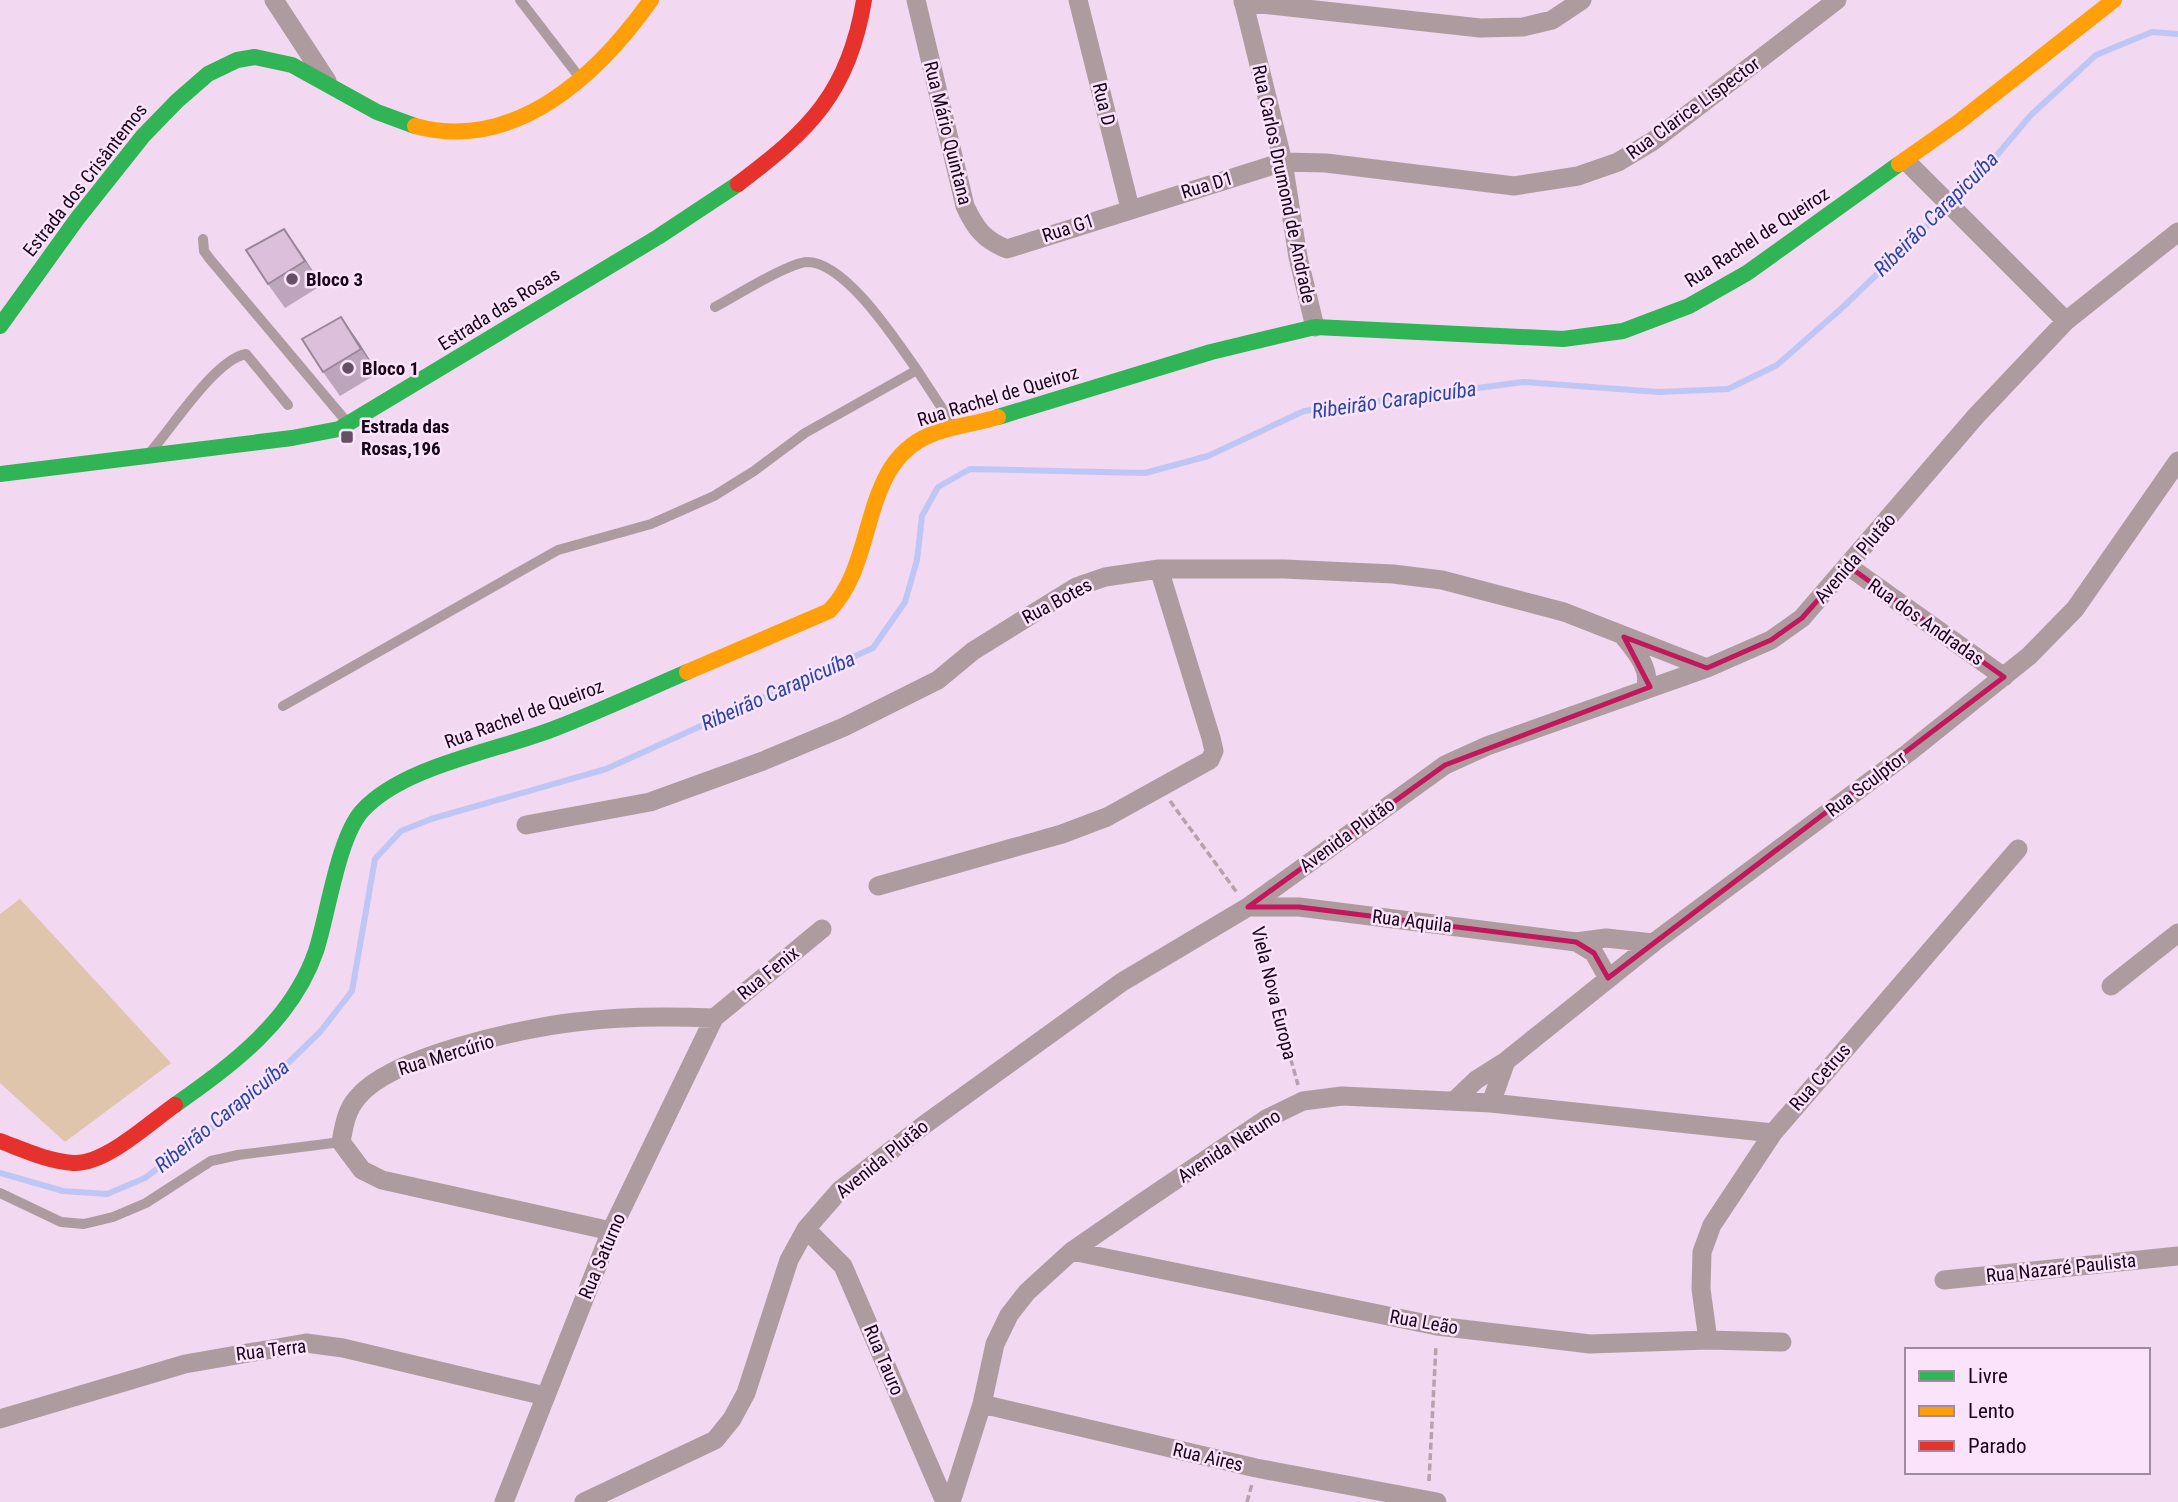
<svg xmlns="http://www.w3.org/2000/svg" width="2178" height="1502" viewBox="0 0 2178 1502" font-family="'Roboto Condensed',sans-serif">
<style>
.green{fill:#e0c5ad}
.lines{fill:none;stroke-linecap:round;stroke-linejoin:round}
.stream{stroke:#bec6f5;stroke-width:6}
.path{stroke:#b6a2ad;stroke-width:3.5;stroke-dasharray:7 3.5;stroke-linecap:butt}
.lane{stroke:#ae9ba0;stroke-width:10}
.street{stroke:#ae9ba0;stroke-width:19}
.fast{stroke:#30b455;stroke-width:16}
.slow{stroke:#ff9f0a;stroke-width:16}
.jam{stroke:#e5322d;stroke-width:16}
.wall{fill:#bda5bc}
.shaded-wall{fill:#9a8699}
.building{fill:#dcc0db;stroke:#9a8699;stroke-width:2}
.marked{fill:none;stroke:#c2185b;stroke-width:5;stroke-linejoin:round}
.poi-dot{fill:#644f64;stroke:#fbe3fb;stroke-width:2.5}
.labels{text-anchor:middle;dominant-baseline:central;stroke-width:5;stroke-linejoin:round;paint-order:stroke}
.street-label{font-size:19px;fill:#180518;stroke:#fbe3fb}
.poi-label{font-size:19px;font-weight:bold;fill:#180518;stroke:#fbe3fb;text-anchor:start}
.water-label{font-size:21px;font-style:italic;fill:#2746ad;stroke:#fbe3fb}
</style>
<rect width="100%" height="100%" fill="#f2d8f0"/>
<path class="green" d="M 20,899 L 171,1063 L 65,1142 L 0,1083 L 0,914 Z"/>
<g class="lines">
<path class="stream" d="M 0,1173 L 63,1191 L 107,1194 L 145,1178 L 254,1096 L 320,1032 L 352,991 L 375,859 L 401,831 L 431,819 L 606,769 L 873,648 L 905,602 L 917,560 L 922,516 L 938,487 L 970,469 L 1145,473 L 1208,456 L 1304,411 L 1523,382 L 1659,392 L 1728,389 L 1777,365 L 1843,307 L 1981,174 L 2030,116 L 2096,55 L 2152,32 L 2178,34"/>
<path class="path" d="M 1170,801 L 1238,894
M 1260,926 L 1273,995 L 1298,1085
M 1429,1481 L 1436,1345
M 1247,1502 L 1252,1484"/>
<path class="lane" d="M 520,0 L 580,78
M 203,239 L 204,251 L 209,258 L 346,421
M 715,307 C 734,297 788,263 807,262 C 846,262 896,341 917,370
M 152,450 C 173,426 216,359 246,354 L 288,405
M 283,706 L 558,550 L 651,524 L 714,496 L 754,471 L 805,433 L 917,370 L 953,425
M 0,1193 L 61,1222 L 84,1224 L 113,1217 L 146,1203 L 211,1161 L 238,1155 L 341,1142"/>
<path class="street" d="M 274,0 L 327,81
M 916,0 L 965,206 C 975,228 984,240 1007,249 L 1283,162 L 1326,163 L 1514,186 L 1578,176 L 1618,162 L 1653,141 L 1837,0
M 1078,0 L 1130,208
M 1243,0 L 1283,162 L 1298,257 L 1315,327
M 1243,2 L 1480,28 L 1523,27 L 1552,20 L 1582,0
M 1906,161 L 2066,321
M 1848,566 L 2004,677
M 1624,637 C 1636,652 1652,670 1645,689
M 526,825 L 650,802 L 763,761 L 844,727 L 938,680 L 973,651 L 1076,587 L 1105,577 L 1159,569 L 1284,569 L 1393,574 L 1442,580 L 1564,612 L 1707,668
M 878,886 L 1062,834 L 1107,817 L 1210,760 L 1214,751 L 1211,738 L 1159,569
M 1248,907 L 1299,907 L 1576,942 L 1606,938 L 1653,943
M 1576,942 L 1594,953 L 1608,978
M 2111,986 L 2178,933
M 1454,1101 L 1476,1080 L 1506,1061 L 1653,943 L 1908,753 L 2029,656 L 2075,609 L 2178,461
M 1491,1103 L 1506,1061
M 806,1229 L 843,1266 L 945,1502
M 611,1231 L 382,1180 L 362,1170 L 341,1142 C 344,1126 346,1111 357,1098 C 390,1056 523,1028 576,1022 C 622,1016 668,1016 714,1018
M 1072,1251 L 1437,1326 L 1590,1344 L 1708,1340 L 1782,1342
M 1944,1280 L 2178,1256
M 1708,1340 L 1701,1289 L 1702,1252 L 1712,1225 L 1773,1133 L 2018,849
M 982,1404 L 1256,1468 L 1437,1502
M 0,1419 L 185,1364 L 306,1343 L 343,1348 L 545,1396
M 504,1502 L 611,1231 L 714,1018 L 822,929
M 584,1502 L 715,1440 L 732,1419 L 746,1393 L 789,1260 L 806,1229 L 840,1190 L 924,1125 L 1122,982 L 1248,907 L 1445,765 L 1487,746 L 1707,668 L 1771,640 L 1802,618 L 1976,416 L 2066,321 L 2178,232
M 951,1502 L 982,1404 L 995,1344 L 1009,1315 L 1027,1292 L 1072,1251 L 1143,1202 L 1266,1119 L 1303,1101 L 1342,1096 L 1491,1103 L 1773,1133"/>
<path class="fast" d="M 0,326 L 77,219 L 143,136 L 177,101 L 208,74 L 237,60 L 255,57 L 292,65 L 377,112 L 415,126
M 998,417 L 1211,352 L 1315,327 L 1563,339 L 1623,331 L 1689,306 L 1747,273 L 1899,164
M 0,474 L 292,438 L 339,429 L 658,237 L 738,184
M 175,1105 C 233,1064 292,1021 316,951 C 328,914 338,838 362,811 C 404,765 498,751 556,728 C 600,711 643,691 687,672"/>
<path class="slow" d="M 415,126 C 515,153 598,75 651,0
M 1899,164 L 1960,121 L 2114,0
M 687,672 L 829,611 C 878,562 859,464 930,435 C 951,426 976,424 998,417"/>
<path class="jam" d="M 738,184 C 810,130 849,92 864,0
M 0,1141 C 24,1150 47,1161 73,1163 C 105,1165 149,1123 175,1105"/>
</g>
<path class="wall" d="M 284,229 L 322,285 L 285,308 L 268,284 Z
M 358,341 L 378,373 L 340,396 L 323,372 Z"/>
<path class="shaded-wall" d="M 284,229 L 301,253 L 322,285 L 305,261 Z
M 341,317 L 358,341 L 378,373 L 361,349 Z"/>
<path class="building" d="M 284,229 L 305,261 L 268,284 L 246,250 Z
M 341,317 L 361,349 L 323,372 L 302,339 Z"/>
<path class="marked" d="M 1848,566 L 2004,677 L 1608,978 L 1594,953 L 1576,942 L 1299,907 L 1248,907 L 1445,765 L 1650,687 L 1624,637 L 1707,668 L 1771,640 L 1802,618 Z"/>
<g class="poi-dot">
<circle cx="292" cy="279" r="7"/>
<circle cx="348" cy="368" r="7"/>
<rect x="340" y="430" width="14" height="14" rx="3.5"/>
</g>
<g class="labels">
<g class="street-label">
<text transform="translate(1104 104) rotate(76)">Rua D</text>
<text transform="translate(1693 108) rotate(-36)">Rua Clarice Lispector</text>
<text transform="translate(948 133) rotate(76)">Rua Mário Quintana</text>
<text transform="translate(85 180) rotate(-52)">Estrada dos Crisântemos</text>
<text transform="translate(1284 184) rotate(78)">Rua Carlos Drumond de Andrade</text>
<text transform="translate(1207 185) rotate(-17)">Rua D1</text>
<text transform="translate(1068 228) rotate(-18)">Rua G1</text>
<text transform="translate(1757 237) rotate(-33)">Rua Rachel de Queiroz</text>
<text transform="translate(499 309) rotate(-32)">Estrada das Rosas</text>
<text transform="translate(998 396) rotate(-17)">Rua Rachel de Queiroz</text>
<text transform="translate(1855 558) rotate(-49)">Avenida Plutão</text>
<text transform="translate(1057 601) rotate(-28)">Rua Botes</text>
<text transform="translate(1926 622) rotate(35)">Rua dos Andradas</text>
<text transform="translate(524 714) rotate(-20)">Rua Rachel de Queiroz</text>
<text transform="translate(1866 784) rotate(-37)">Rua Sculptor</text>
<text transform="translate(1347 835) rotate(-36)">Avenida Plutão</text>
<text transform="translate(1412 921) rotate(7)">Rua Aquila</text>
<text transform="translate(768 973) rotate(-39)">Rua Fenix</text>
<text transform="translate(1274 993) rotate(76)">Viela Nova Europa</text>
<text transform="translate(446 1055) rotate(-17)">Rua Mercúrio</text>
<text transform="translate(1820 1077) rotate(-49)">Rua Cetrus</text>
<text transform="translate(1229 1146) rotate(-33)">Avenida Netuno</text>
<text transform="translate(882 1159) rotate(-39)">Avenida Plutão</text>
<text transform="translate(602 1256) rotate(-67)">Rua Saturno</text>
<text transform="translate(2061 1268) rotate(-6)">Rua Nazaré Paulista</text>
<text transform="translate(1424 1322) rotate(10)">Rua Leão</text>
<text transform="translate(271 1350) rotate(-7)">Rua Terra</text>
<text transform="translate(884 1360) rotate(67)">Rua Tauro</text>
<text transform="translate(1208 1457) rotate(13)">Rua Aires</text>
</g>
<g class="poi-label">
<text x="306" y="279">Bloco 3</text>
<text x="362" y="368">Bloco 1</text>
<text x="361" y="426">Estrada das<tspan x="361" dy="22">Rosas,196</tspan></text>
</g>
<g class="water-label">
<text transform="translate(1936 214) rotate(-45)">Ribeirão Carapicuíba</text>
<text transform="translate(1394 400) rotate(-8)">Ribeirão Carapicuíba</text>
<text transform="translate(778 691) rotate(-24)">Ribeirão Carapicuíba</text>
<text transform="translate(222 1116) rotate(-39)">Ribeirão Carapicuíba</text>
</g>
</g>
<rect x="1905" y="1348" width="245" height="126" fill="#fbe3fb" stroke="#a08aa0" stroke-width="2"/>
<rect x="1919" y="1371" width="35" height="10" fill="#30b455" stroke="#a08aa0" stroke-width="2"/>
<text x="1968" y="1383" font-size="21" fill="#180518">Livre</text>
<rect x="1919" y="1406" width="35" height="10" fill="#ff9f0a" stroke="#a08aa0" stroke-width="2"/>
<text x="1968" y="1418" font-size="21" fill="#180518">Lento</text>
<rect x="1919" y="1441" width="35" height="10" fill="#e5322d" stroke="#a08aa0" stroke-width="2"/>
<text x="1968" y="1453" font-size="21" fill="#180518">Parado</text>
</svg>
